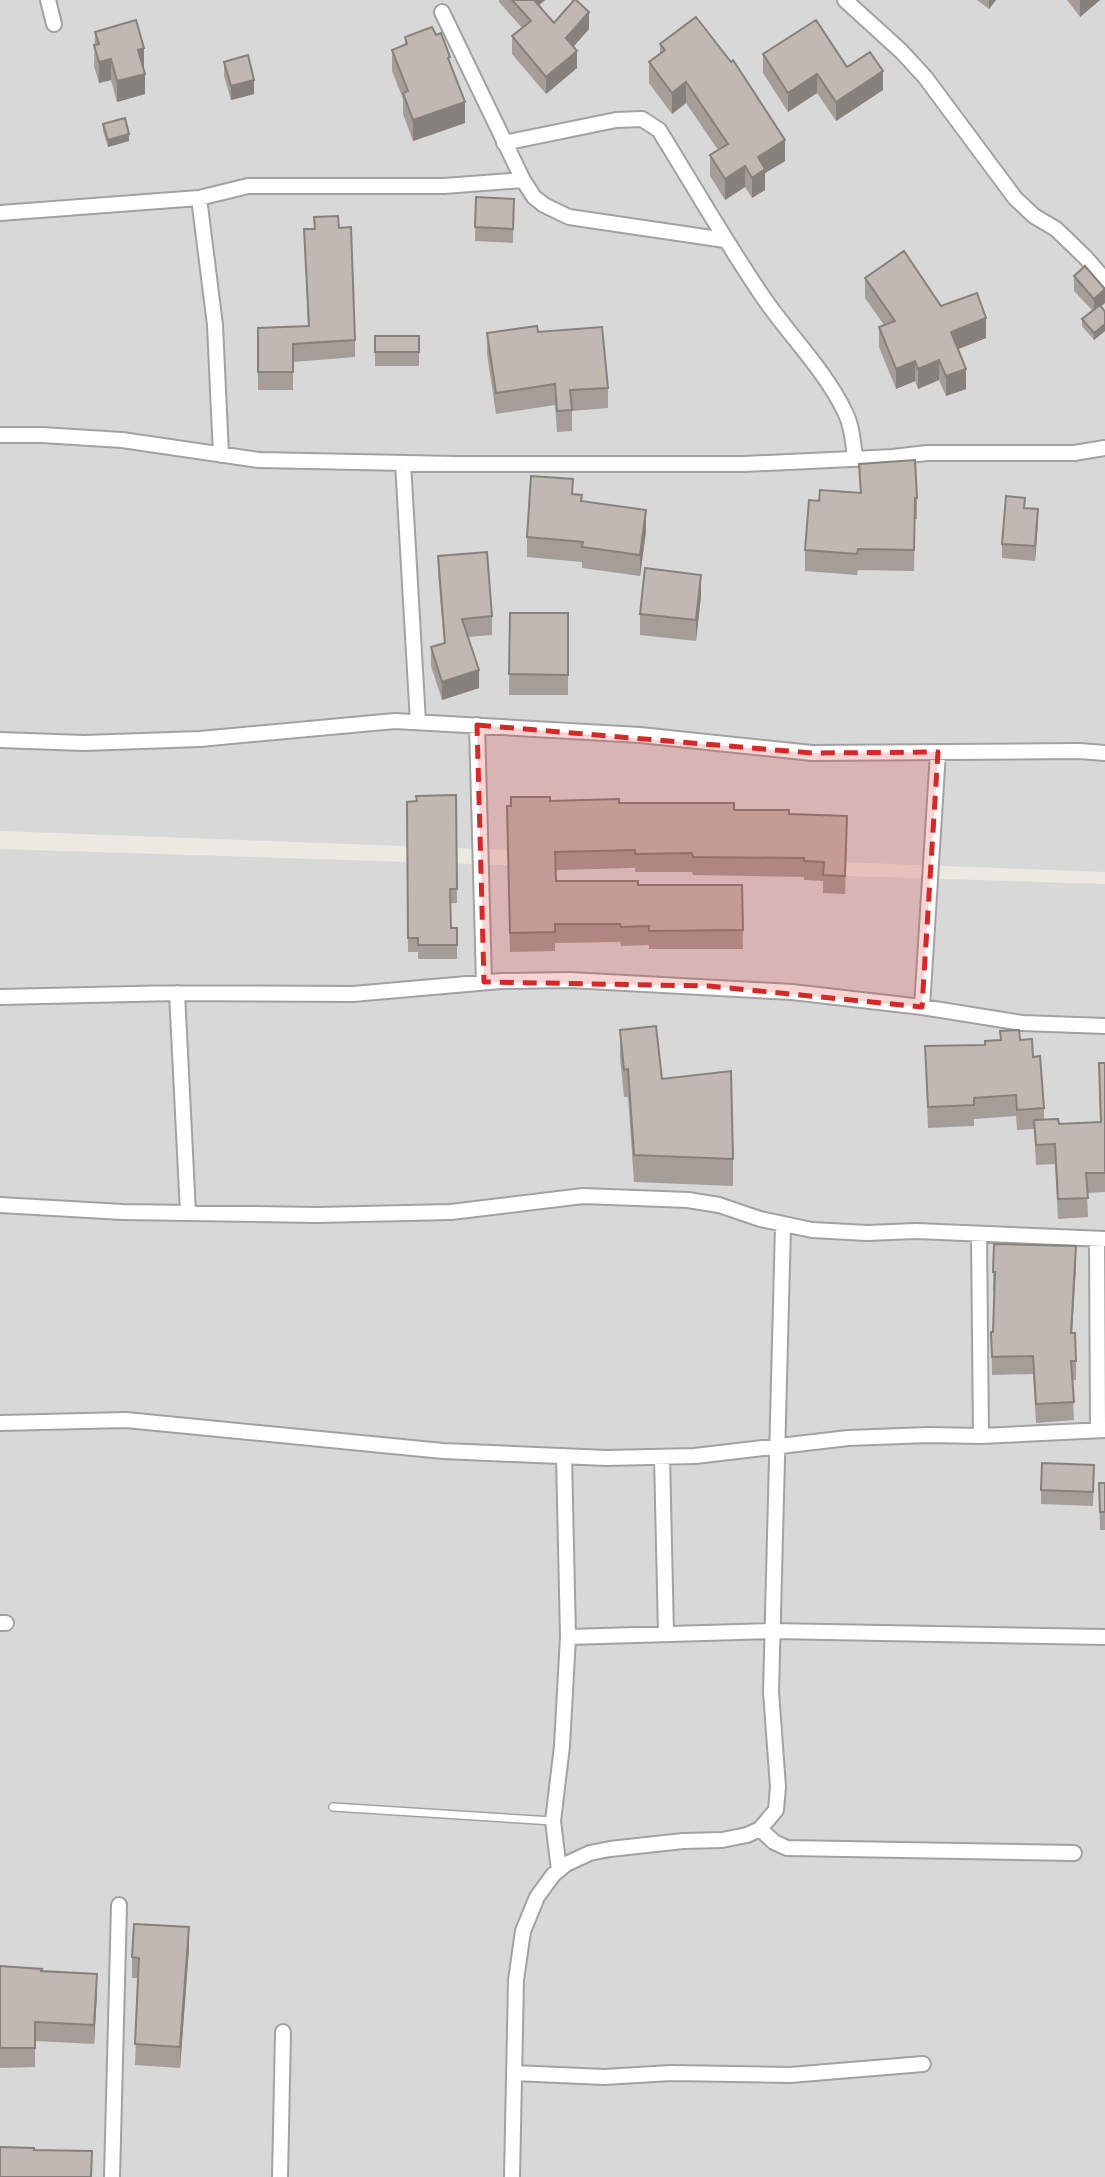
<svg xmlns="http://www.w3.org/2000/svg" width="1105" height="2177" viewBox="0 0 1105 2177" font-family="Cabin,sans-serif">
<style>
.residential{fill:#d9d8d8}
.lines{fill:none;stroke-linecap:round;stroke-linejoin:round}
.service-casing{stroke:#a2a2a2;stroke-width:10}
.minor-casing{stroke:#a2a2a2;stroke-width:18}
.service{stroke:#fff;stroke-width:7}
.minor{stroke:#fff;stroke-width:14}
.wall{fill:#a59e98}
.shaded-wall{fill:#86817c}
.building{fill:#c0b8b1;stroke:#86817c;stroke-width:2}
.marked{fill:#d62828;fill-opacity:0.2;stroke:#d62828;stroke-width:5;stroke-dasharray:14 9;stroke-linejoin:round}
</style>
<rect width="100%" height="100%" fill="#ece9e1"/>
<path class="residential" d="M 0,0 L 1105,0 L 1105,872 L 0,831 Z
M 0,849 L 1105,884 L 1105,2177 L 0,2177 Z"/>
<g class="lines">
<g class="service-casing">
<path id="service" d="M 333,1807 L 553,1821"/>
</g>
<g class="minor-casing">
<path id="minor" d="M 48,0 L 54,24
M 845,0 L 901,51 L 925,77 L 1015,198 L 1034,216 L 1056,229 L 1086,258 L 1105,280
M 442,12 L 523,180 L 534,197 L 544,205 L 569,217 L 725,240
M 504,143 L 616,120 L 642,119 L 659,130 C 693,185 725,241 761,294 C 787,333 825,370 845,412 C 852,426 853,442 855,458
M 199,198 L 215,325 L 221,455
M 0,213 L 199,198 L 248,186 L 444,186 L 523,180
M 0,435 L 42,435 L 122,440 L 259,460 L 455,464 L 744,464 L 893,457 L 927,453 L 1074,453 L 1105,448
M 403,463 L 418,722
M 477,725 L 484,982
M 0,740 L 84,743 L 200,739 L 395,721 L 640,735 L 812,753 L 1079,751 L 1105,753
M 177,993 L 188,1213
M 0,997 L 177,993 L 353,994 L 501,981 L 570,980 L 792,992 L 922,1007 L 1022,1023 L 1105,1026
M 922,1007 L 938,752
M 0,1205 L 123,1212 L 317,1215 L 451,1212 L 583,1196 L 688,1200 L 719,1205 L 760,1219 L 812,1230 L 867,1233 L 916,1231 L 1105,1239
M 979,1234 L 981,1436
M 1097,1239 L 1098,1429
M 0,1423 L 126,1420 L 443,1451 L 606,1458 L 695,1456 L 848,1438 L 929,1435 L 981,1436 L 1105,1430
M 662,1457 L 666,1634
M 0,1623 L 6,1623
M 568,1637 L 772,1631 L 1105,1637
M 760,1829 L 774,1842 L 787,1848 L 1074,1853
M 559,1870 L 553,1821 L 562,1746 L 568,1637 L 564,1456
M 514,2073 L 604,2077 L 671,2073 L 790,2075 L 923,2064
M 112,2177 L 119,1905
M 280,2177 L 283,2032
M 512,2177 L 516,1980 L 523,1931 L 537,1897 L 553,1875 L 566,1864 L 590,1853 L 610,1849 L 683,1841 L 722,1840 L 747,1835 L 760,1829 L 776,1810 L 778,1787 L 771,1692 L 783,1225"/>
</g>
<use href="#service" class="service"/>
<use href="#minor" class="minor"/>
</g>
<path class="wall" d="M 499,0 L 545,0 L 539,5 L 554,23 L 589,29 L 573,47 L 577,68 L 546,94 L 512,54 L 512,36 L 522,28 L 499,2 Z
M 977,0 L 996,0 L 989,9 Z
M 1067,0 L 1100,0 L 1080,17 Z
M 95,32 L 144,69 L 145,94 L 117,102 L 111,80 L 99,83 L 94,66 Z
M 436,35 L 450,63 L 465,123 L 413,141 L 403,114 L 403,99 L 392,71 L 392,50 L 405,45 L 405,37 Z
M 660,44 L 785,161 L 765,173 L 765,190 L 752,198 L 745,187 L 725,200 L 710,176 L 710,155 L 718,150 L 686,103 L 672,114 L 649,83 L 649,62 L 660,54 Z
M 763,54 L 883,90 L 836,121 L 817,93 L 788,112 L 763,73 Z
M 224,62 L 254,94 L 231,100 L 224,76 Z
M 103,124 L 129,141 L 108,147 L 103,131 Z
M 476,197 L 514,199 L 513,243 L 475,241 Z
M 314,217 L 339,228 L 355,340 L 355,357 L 293,362 L 293,390 L 258,390 L 258,328 L 308,326 L 304,229 L 314,229 Z
M 1085,266 L 1101,307 L 1105,312 L 1105,331 L 1094,340 L 1082,326 L 1082,319 L 1093,311 L 1074,291 L 1074,276 Z
M 865,278 L 986,338 L 958,349 L 966,389 L 946,396 L 939,380 L 918,389 L 915,381 L 896,389 L 879,347 L 879,327 L 884,325 L 865,298 Z
M 538,332 L 608,388 L 608,408 L 572,411 L 572,431 L 557,432 L 555,405 L 496,414 L 487,354 L 487,333 Z
M 375,336 L 419,336 L 419,366 L 375,366 Z
M 859,464 L 917,498 L 917,519 L 915,519 L 914,571 L 858,570 L 857,575 L 805,571 L 805,550 L 819,501 L 860,493 Z
M 573,494 L 582,501 L 646,531 L 640,576 L 582,568 L 582,562 L 527,557 L 527,537 Z
M 1025,508 L 1038,523 L 1035,561 L 1002,558 L 1002,544 Z
M 438,556 L 492,616 L 492,635 L 468,637 L 479,688 L 442,700 L 431,666 L 431,647 L 444,643 L 438,574 Z
M 701,596 L 696,641 L 640,635 L 640,614 Z
M 510,613 L 568,613 L 568,695 L 509,695 Z
M 456,795 L 457,903 L 451,903 L 451,928 L 457,928 L 457,959 L 418,959 L 418,952 L 408,952 L 407,802 L 417,801 Z
M 550,801 L 619,803 L 789,814 L 847,834 L 845,894 L 823,893 L 823,881 L 804,880 L 804,877 L 693,875 L 692,872 L 635,872 L 635,868 L 556,870 L 556,881 L 638,885 L 742,885 L 743,949 L 649,949 L 649,945 L 621,946 L 620,942 L 555,943 L 555,951 L 510,952 L 507,824 Z
M 620,1030 L 733,1159 L 733,1186 L 634,1182 L 628,1097 L 624,1097 L 620,1057 Z
M 1000,1031 L 1020,1040 L 1033,1057 L 1044,1108 L 1044,1120 L 1059,1124 L 1100,1122 L 1099,1063 L 1105,1063 L 1105,1192 L 1087,1193 L 1088,1217 L 1058,1219 L 1055,1164 L 1036,1165 L 1034,1129 L 1017,1130 L 1016,1116 L 974,1119 L 974,1126 L 928,1128 L 925,1046 L 985,1045 L 1000,1040 Z
M 994,1244 L 1076,1264 L 1072,1333 L 1076,1361 L 1076,1380 L 1072,1380 L 1074,1420 L 1036,1423 L 1033,1374 L 992,1375 L 991,1332 L 993,1332 L 994,1291 L 993,1291 Z
M 1094,1479 L 1093,1506 L 1041,1504 L 1041,1490 Z
M 1099,1483 L 1105,1483 L 1105,1530 L 1100,1530 Z
M 189,1948 L 180,2068 L 135,2065 L 138,1978 L 132,1978 L 132,1957 Z
M 0,1966 L 42,1971 L 97,1993 L 94,2044 L 35,2041 L 35,2067 L 0,2068 Z"/>
<path class="shaded-wall" d="M 531,0 L 545,0 L 531,13 Z
M 989,0 L 996,0 L 989,9 Z
M 1080,0 L 1100,0 L 1080,17 Z
M 589,12 L 589,29 L 566,55 L 566,38 Z
M 144,48 L 144,69 L 138,50 Z
M 577,51 L 577,68 L 546,94 L 546,77 Z
M 111,59 L 111,80 L 99,83 L 99,62 Z
M 883,71 L 883,90 L 836,121 L 836,102 Z
M 145,74 L 145,94 L 117,102 L 117,81 Z
M 817,74 L 817,93 L 788,112 L 788,93 Z
M 254,80 L 254,94 L 231,100 L 231,86 Z
M 686,82 L 686,103 L 672,114 L 672,93 Z
M 465,102 L 465,123 L 413,141 L 413,120 Z
M 129,134 L 129,141 L 108,147 L 108,140 Z
M 785,140 L 785,161 L 765,173 L 765,190 L 752,198 L 752,178 L 758,157 Z
M 745,166 L 745,187 L 725,200 L 725,179 Z
M 1105,289 L 1105,303 L 1094,313 L 1094,299 Z
M 986,318 L 986,338 L 951,352 L 951,332 Z
M 1105,324 L 1105,331 L 1094,340 L 1094,333 Z
M 939,360 L 939,380 L 918,389 L 918,369 Z
M 915,361 L 915,381 L 896,389 L 896,369 Z
M 966,369 L 966,389 L 946,396 L 946,376 Z
M 1038,509 L 1038,523 L 1035,561 L 1035,546 Z
M 646,510 L 646,531 L 640,576 L 640,555 Z
M 701,575 L 701,596 L 696,641 L 696,620 Z
M 479,670 L 479,688 L 442,700 L 442,682 Z
M 1076,1246 L 1076,1264 L 1071,1351 L 1071,1333 Z
M 189,1927 L 189,1948 L 180,2068 L 180,2047 Z
M 97,1974 L 97,1993 L 94,2044 L 94,2025 Z"/>
<path class="building" d="M 512,0 L 534,0 L 554,23 L 574,0 L 576,0 L 589,12 L 566,38 L 577,51 L 546,77 L 512,36 L 531,21 Z
M 696,17 L 731,62 L 733,60 L 785,140 L 758,157 L 765,169 L 752,178 L 745,166 L 725,179 L 710,155 L 728,144 L 686,82 L 672,93 L 649,62 L 665,50 L 660,44 Z
M 136,20 L 144,48 L 138,50 L 145,74 L 117,81 L 111,59 L 99,62 L 94,45 L 99,44 L 95,32 Z
M 816,20 L 847,67 L 870,52 L 883,71 L 836,102 L 817,74 L 788,93 L 763,54 Z
M 432,27 L 436,35 L 441,33 L 450,57 L 448,58 L 465,102 L 413,120 L 403,93 L 408,91 L 392,50 L 407,44 L 405,37 Z
M 248,55 L 254,80 L 231,86 L 224,62 Z
M 125,118 L 129,134 L 108,140 L 103,124 Z
M 476,197 L 514,199 L 513,229 L 475,227 Z
M 338,216 L 339,228 L 351,227 L 355,340 L 293,344 L 293,372 L 258,372 L 258,328 L 309,326 L 304,229 L 315,229 L 314,217 Z
M 904,251 L 941,306 L 977,293 L 986,318 L 951,332 L 966,369 L 946,376 L 939,360 L 918,369 L 915,361 L 896,369 L 879,327 L 895,321 L 865,278 Z
M 1085,266 L 1105,289 L 1094,299 L 1074,276 Z
M 1100,305 L 1105,312 L 1105,324 L 1094,333 L 1082,319 Z
M 537,326 L 538,332 L 602,327 L 608,388 L 570,390 L 572,410 L 557,411 L 555,384 L 496,393 L 487,333 Z
M 375,336 L 419,336 L 419,352 L 375,352 Z
M 915,460 L 917,498 L 915,498 L 914,550 L 858,549 L 857,554 L 805,550 L 809,500 L 819,501 L 820,490 L 861,493 L 859,464 Z
M 531,476 L 573,479 L 572,494 L 582,495 L 581,501 L 646,510 L 640,555 L 582,547 L 583,542 L 527,537 Z
M 1006,496 L 1025,498 L 1024,508 L 1038,509 L 1035,546 L 1002,544 Z
M 487,552 L 492,616 L 462,619 L 479,670 L 442,682 L 431,647 L 445,643 L 438,556 Z
M 645,568 L 701,575 L 696,620 L 640,614 Z
M 510,613 L 568,613 L 568,675 L 509,674 Z
M 456,795 L 457,889 L 450,889 L 451,928 L 457,928 L 457,945 L 418,945 L 418,938 L 408,938 L 407,802 L 417,801 L 416,796 Z
M 511,797 L 550,797 L 550,801 L 619,799 L 619,803 L 734,803 L 734,810 L 789,810 L 789,814 L 847,816 L 845,876 L 823,875 L 824,862 L 804,861 L 804,858 L 693,857 L 692,853 L 635,854 L 635,850 L 555,852 L 556,881 L 638,881 L 638,885 L 742,885 L 743,930 L 649,931 L 649,926 L 621,927 L 620,924 L 555,924 L 555,932 L 510,933 L 507,806 L 511,806 Z
M 656,1026 L 662,1079 L 731,1071 L 733,1159 L 634,1155 L 628,1069 L 624,1070 L 620,1030 Z
M 1019,1030 L 1020,1040 L 1032,1039 L 1033,1057 L 1040,1056 L 1044,1108 L 1017,1110 L 1016,1095 L 974,1098 L 974,1105 L 928,1107 L 925,1046 L 985,1045 L 985,1041 L 1001,1040 L 1000,1031 Z
M 1099,1063 L 1105,1063 L 1105,1173 L 1086,1173 L 1088,1198 L 1058,1199 L 1055,1144 L 1036,1145 L 1034,1120 L 1058,1119 L 1059,1124 L 1101,1122 Z
M 994,1244 L 1076,1246 L 1071,1333 L 1075,1333 L 1076,1361 L 1071,1361 L 1074,1402 L 1036,1404 L 1033,1356 L 992,1357 L 991,1332 L 993,1332 L 995,1272 L 993,1272 Z
M 1042,1463 L 1094,1465 L 1093,1492 L 1041,1490 Z
M 1099,1483 L 1105,1483 L 1105,1512 L 1100,1512 Z
M 134,1924 L 189,1927 L 180,2047 L 135,2044 L 139,1958 L 132,1957 Z
M 0,1966 L 42,1969 L 41,1971 L 97,1974 L 94,2025 L 35,2022 L 35,2048 L 0,2048 Z
M 0,2147 L 34,2148 L 34,2150 L 92,2151 L 91,2177 L 0,2177 Z"/>
<path class="marked" d="M 477,725 L 812,753 L 938,752 L 922,1007 L 709,986 L 484,982 Z"/>
</svg>
